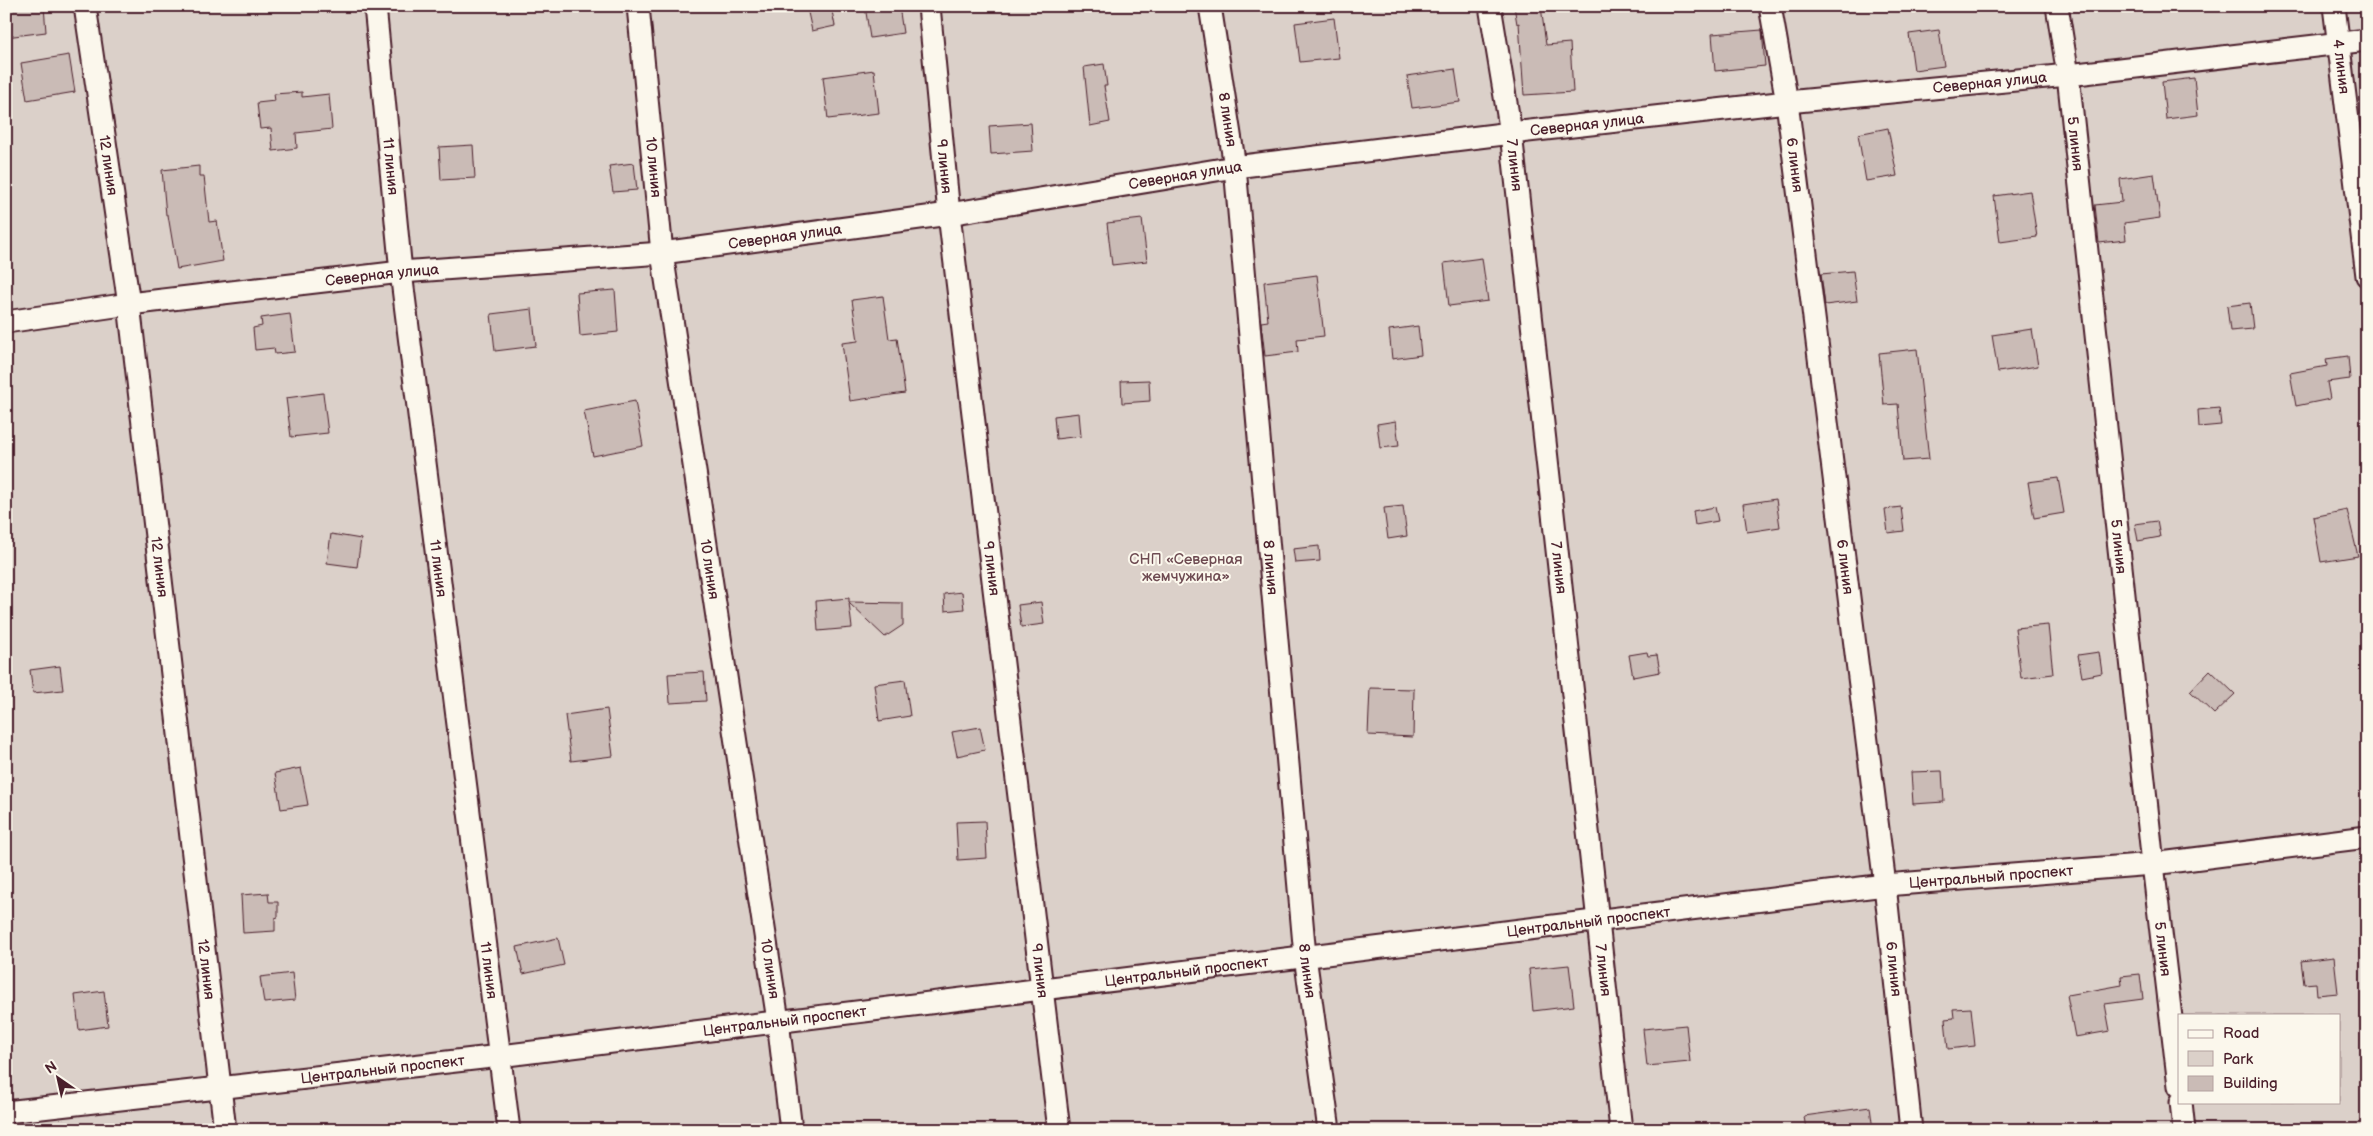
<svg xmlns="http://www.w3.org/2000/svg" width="2373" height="1136" viewBox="0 0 2373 1136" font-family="'Balsamiq Sans',sans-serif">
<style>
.green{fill:#dbd0c9;stroke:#92787a;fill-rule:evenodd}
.building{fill:#cabbb6;stroke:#4a1f2b}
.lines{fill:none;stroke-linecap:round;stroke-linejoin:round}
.minor-casing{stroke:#4a1f2b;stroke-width:25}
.minor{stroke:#fbf7ec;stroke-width:21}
.labels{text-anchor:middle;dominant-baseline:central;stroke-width:4;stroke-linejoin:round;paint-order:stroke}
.street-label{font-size:15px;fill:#4a1f2b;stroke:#fbf7ec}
.park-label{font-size:15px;fill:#6e4b52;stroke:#fbf7ec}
</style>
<rect width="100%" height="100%" fill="#f4eee4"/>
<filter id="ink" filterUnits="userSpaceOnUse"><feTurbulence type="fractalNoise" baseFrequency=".02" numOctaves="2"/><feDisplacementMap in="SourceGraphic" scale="10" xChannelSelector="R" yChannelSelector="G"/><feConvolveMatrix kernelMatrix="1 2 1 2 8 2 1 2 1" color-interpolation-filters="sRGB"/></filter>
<g filter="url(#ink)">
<path class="green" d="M 6,6 L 2367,6 L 2367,1130 L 6,1130 ZM 2179,1015 L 2339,1015 L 2339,1102 L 2179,1102 Z"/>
<path class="building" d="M 6,6 L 44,6 L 46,32 L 6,37 Z
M 819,6 L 831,6 L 835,26 L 812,31 L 807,8 Z
M 865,6 L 899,6 L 903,33 L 870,38 Z
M 1514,6 L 1541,6 L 1546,45 L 1570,43 L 1573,92 L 1524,95 L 1519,23 L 1517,24 Z
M 1334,18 L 1339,58 L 1300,62 L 1295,23 Z
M 1762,30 L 1765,66 L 1715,71 L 1712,34 Z
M 1939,30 L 1944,66 L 1914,70 L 1909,34 Z
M 69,55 L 75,92 L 27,100 L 21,63 Z
M 1104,64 L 1107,86 L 1104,86 L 1110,122 L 1090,126 L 1084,67 Z
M 1455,69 L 1460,102 L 1412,108 L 1407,76 Z
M 874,70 L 879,113 L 828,119 L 823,77 Z
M 2194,78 L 2198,115 L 2166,119 L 2162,82 Z
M 302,92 L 302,97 L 329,94 L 332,129 L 296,133 L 297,148 L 273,151 L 271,128 L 260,129 L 257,103 L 275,101 L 274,94 Z
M 1031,123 L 1033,151 L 991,154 L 989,126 Z
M 1888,128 L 1897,176 L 1866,181 L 1858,134 Z
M 473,145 L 475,178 L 441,180 L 439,147 Z
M 634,163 L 637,190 L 613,192 L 609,166 Z
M 199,166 L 199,176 L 204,176 L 209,222 L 217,221 L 223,261 L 177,269 L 168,215 L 166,215 L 162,170 Z
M 2154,174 L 2160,218 L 2124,223 L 2126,240 L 2099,243 L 2095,205 L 2122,202 L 2120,179 Z
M 2030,191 L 2037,237 L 2000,242 L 1994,196 Z
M 1142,219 L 1147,261 L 1112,265 L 1107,223 Z
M 1482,258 L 1488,301 L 1449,306 L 1444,263 Z
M 1853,271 L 1857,301 L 1825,305 L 1821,274 Z
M 1317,275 L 1324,336 L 1297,339 L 1298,352 L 1265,356 L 1261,322 L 1268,321 L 1264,282 Z
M 615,290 L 618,332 L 580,336 L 577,293 Z
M 883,296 L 889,339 L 897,338 L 905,393 L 850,401 L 842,343 L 858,341 L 852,300 Z
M 2250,303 L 2253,329 L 2230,331 L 2227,306 Z
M 532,309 L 536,346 L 495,351 L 491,314 Z
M 290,314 L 295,352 L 275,354 L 274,348 L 255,350 L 253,328 L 262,326 L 261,318 Z
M 1418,326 L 1421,355 L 1392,359 L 1389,330 Z
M 2032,329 L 2038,366 L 1998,372 L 1992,335 Z
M 1917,349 L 1929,459 L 1903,461 L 1898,404 L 1884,405 L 1879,353 Z
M 2348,356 L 2350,379 L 2327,382 L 2330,399 L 2296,406 L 2290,373 L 2327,366 L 2326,359 Z
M 1149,380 L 1150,401 L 1122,403 L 1121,381 Z
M 323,393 L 328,433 L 291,437 L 286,398 Z
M 635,401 L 643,446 L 593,456 L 584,411 Z
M 2219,408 L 2221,425 L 2199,427 L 2198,410 Z
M 1079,413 L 1081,436 L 1056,439 L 1054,416 Z
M 1396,421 L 1399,446 L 1380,448 L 1377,424 Z
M 2058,478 L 2064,513 L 2034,518 L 2028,482 Z
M 1776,499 L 1780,527 L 1747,532 L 1743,504 Z
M 1403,506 L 1407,536 L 1388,539 L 1384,508 Z
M 1715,507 L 1718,521 L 1695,525 L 1693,511 Z
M 1901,507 L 1904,531 L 1888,533 L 1885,509 Z
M 2347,510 L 2358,556 L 2321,562 L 2313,517 Z
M 2157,521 L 2160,537 L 2138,541 L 2135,524 Z
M 331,534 L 361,539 L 357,567 L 327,563 Z
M 1319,546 L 1320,561 L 1295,563 L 1293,549 Z
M 962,592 L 964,609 L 945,611 L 944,594 Z
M 849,598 L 849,602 L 903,603 L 903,625 L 885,637 L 849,603 L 852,628 L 818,631 L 816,601 Z
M 1041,602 L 1044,624 L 1021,627 L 1018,605 Z
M 2048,625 L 2053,674 L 2021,678 L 2015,628 Z
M 1647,652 L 1648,656 L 1657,655 L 1660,672 L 1633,677 L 1629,655 Z
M 2099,652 L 2102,673 L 2082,677 L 2078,655 Z
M 60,666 L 63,690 L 33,693 L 30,670 Z
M 2210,670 L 2235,694 L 2214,714 L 2190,691 Z
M 704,672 L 706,701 L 670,703 L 668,674 Z
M 905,680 L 910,716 L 879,721 L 874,684 Z
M 1370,688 L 1414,689 L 1413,737 L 1368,735 Z
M 607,709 L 613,756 L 571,761 L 565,715 Z
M 980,727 L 985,750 L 957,756 L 952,732 Z
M 301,768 L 308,805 L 281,809 L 275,773 Z
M 1942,771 L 1944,802 L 1913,804 L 1911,772 Z
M 985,821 L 987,858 L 958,860 L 956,822 Z
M 268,893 L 269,902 L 278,902 L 278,917 L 275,918 L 275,931 L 243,933 L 241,895 Z
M 558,938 L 564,965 L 523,974 L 517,947 Z
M 2334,957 L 2338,993 L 2317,995 L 2316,983 L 2304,984 L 2301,961 Z
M 1569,965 L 1574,1006 L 1533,1011 L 1529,969 Z
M 292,973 L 295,1000 L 264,1003 L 260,977 Z
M 2140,974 L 2143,999 L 2105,1004 L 2110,1031 L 2075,1037 L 2067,995 L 2122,985 L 2121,976 Z
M 104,991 L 108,1026 L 79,1030 L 75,995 Z
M 1971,1008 L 1975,1046 L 1948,1049 L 1945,1019 L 1954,1018 L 1953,1009 Z
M 1686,1025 L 1690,1062 L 1647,1066 L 1643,1029 Z
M 1870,1107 L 1873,1130 L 1806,1130 L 1804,1116 Z"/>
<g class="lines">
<g class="minor-casing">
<g id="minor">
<path id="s1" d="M 85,6 L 129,304 L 225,1130"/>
<path id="s2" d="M 375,6 L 401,272 L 509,1130"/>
<path id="s3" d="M 638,6 L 662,253 L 778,1021 L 791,1130"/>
<path id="s4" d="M 929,6 L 949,214 L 1059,1130"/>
<path id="s5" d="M 1210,6 L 1235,167 L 1305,956 L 1329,1130"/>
<path id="s6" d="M 1490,6 L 1511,133 L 1621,1130"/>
<path id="s7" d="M 1770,6 L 1787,102 L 1885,885 L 1911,1130"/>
<path id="s8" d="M 2057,6 L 2068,75 L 2153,864 L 2179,1086"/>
<path id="s9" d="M 2334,6 L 2367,276"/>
<path id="s10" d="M 6,322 L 129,304 L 401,272 L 662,253 L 949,214 L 1235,167 L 1511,133 L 1787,102 L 2068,75 L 2367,40"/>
<path d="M 2181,1102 L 2184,1130"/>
<path id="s11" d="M 6,1112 L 500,1056 L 1885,885 L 2153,864 L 2367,837"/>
</g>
</g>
<use href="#minor" class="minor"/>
</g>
</g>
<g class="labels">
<g class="street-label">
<text stroke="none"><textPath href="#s9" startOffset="61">4 линия</textPath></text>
<text stroke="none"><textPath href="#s10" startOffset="1999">Северная улица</textPath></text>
<text stroke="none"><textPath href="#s5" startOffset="115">8 линия</textPath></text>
<text stroke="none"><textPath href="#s10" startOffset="1594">Северная улица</textPath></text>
<text stroke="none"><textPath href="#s8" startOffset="139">5 линия</textPath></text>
<text stroke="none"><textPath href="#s6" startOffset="161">7 линия</textPath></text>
<text stroke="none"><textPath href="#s1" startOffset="161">12 линия</textPath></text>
<text stroke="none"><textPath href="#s2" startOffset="161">11 линия</textPath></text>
<text stroke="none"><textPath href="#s4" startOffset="161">9 линия</textPath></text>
<text stroke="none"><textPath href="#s7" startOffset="161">6 линия</textPath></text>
<text stroke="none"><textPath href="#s3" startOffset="162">10 линия</textPath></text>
<text stroke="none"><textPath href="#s10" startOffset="1189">Северная улица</textPath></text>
<text stroke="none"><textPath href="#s10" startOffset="784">Северная улица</textPath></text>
<text stroke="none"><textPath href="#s10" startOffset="379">Северная улица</textPath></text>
<text stroke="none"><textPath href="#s8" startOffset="544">5 линия</textPath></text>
<text stroke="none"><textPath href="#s1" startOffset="566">12 линия</textPath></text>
<text stroke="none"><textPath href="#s7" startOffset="566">6 линия</textPath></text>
<text stroke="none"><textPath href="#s2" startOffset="566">11 линия</textPath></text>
<text stroke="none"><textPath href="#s4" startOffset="566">9 линия</textPath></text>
<text stroke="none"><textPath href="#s5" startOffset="565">8 линия</textPath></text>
<text stroke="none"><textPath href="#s6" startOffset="566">7 линия</textPath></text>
<text stroke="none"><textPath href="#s3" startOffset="568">10 линия</textPath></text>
<text stroke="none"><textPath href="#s11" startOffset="1999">Центральный проспект</textPath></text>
<text stroke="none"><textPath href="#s11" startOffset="1594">Центральный проспект</textPath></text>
<text stroke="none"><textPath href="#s8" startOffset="949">5 линия</textPath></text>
<text stroke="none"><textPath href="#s3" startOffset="972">10 линия</textPath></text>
<text stroke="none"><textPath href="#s7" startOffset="971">6 линия</textPath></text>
<text stroke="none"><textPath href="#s1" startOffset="971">12 линия</textPath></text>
<text stroke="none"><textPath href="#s2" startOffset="971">11 линия</textPath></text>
<text stroke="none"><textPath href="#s4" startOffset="971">9 линия</textPath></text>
<text stroke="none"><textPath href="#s11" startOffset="1189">Центральный проспект</textPath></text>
<text stroke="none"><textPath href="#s6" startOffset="971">7 линия</textPath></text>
<text stroke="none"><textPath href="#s5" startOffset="970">8 линия</textPath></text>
<text stroke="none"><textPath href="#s11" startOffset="784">Центральный проспект</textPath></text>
<text stroke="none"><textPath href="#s11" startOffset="379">Центральный проспект</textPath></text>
</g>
<g class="park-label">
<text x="1186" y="559">СНП «Северная<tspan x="1186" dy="17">жемчужина»</tspan></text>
</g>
</g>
<rect width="2373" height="1136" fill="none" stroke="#fbf7ec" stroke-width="25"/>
<rect x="12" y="12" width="2348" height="1111" fill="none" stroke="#4a1f2b" stroke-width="2" filter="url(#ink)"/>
<rect x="2178" y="1014" width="162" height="90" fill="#fbf7ec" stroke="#b4a19f"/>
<rect x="2188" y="1030" width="25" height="8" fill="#fbf7ec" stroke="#b4a19f"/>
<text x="2223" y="1038" font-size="15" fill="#4a1f2b">Road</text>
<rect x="2188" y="1051" width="25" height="15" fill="#dbd0c9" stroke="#b4a19f"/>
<text x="2223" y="1064" font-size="15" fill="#4a1f2b">Park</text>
<rect x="2188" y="1076" width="25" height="15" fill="#cabbb6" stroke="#b4a19f"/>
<text x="2223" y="1088" font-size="15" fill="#4a1f2b">Building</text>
<g transform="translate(58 1078) rotate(326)" stroke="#fbf7ec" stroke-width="4" paint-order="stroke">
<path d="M0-4L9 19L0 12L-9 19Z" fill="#4a1f2b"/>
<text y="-8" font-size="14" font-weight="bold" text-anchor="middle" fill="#4a1f2b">N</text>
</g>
</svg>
